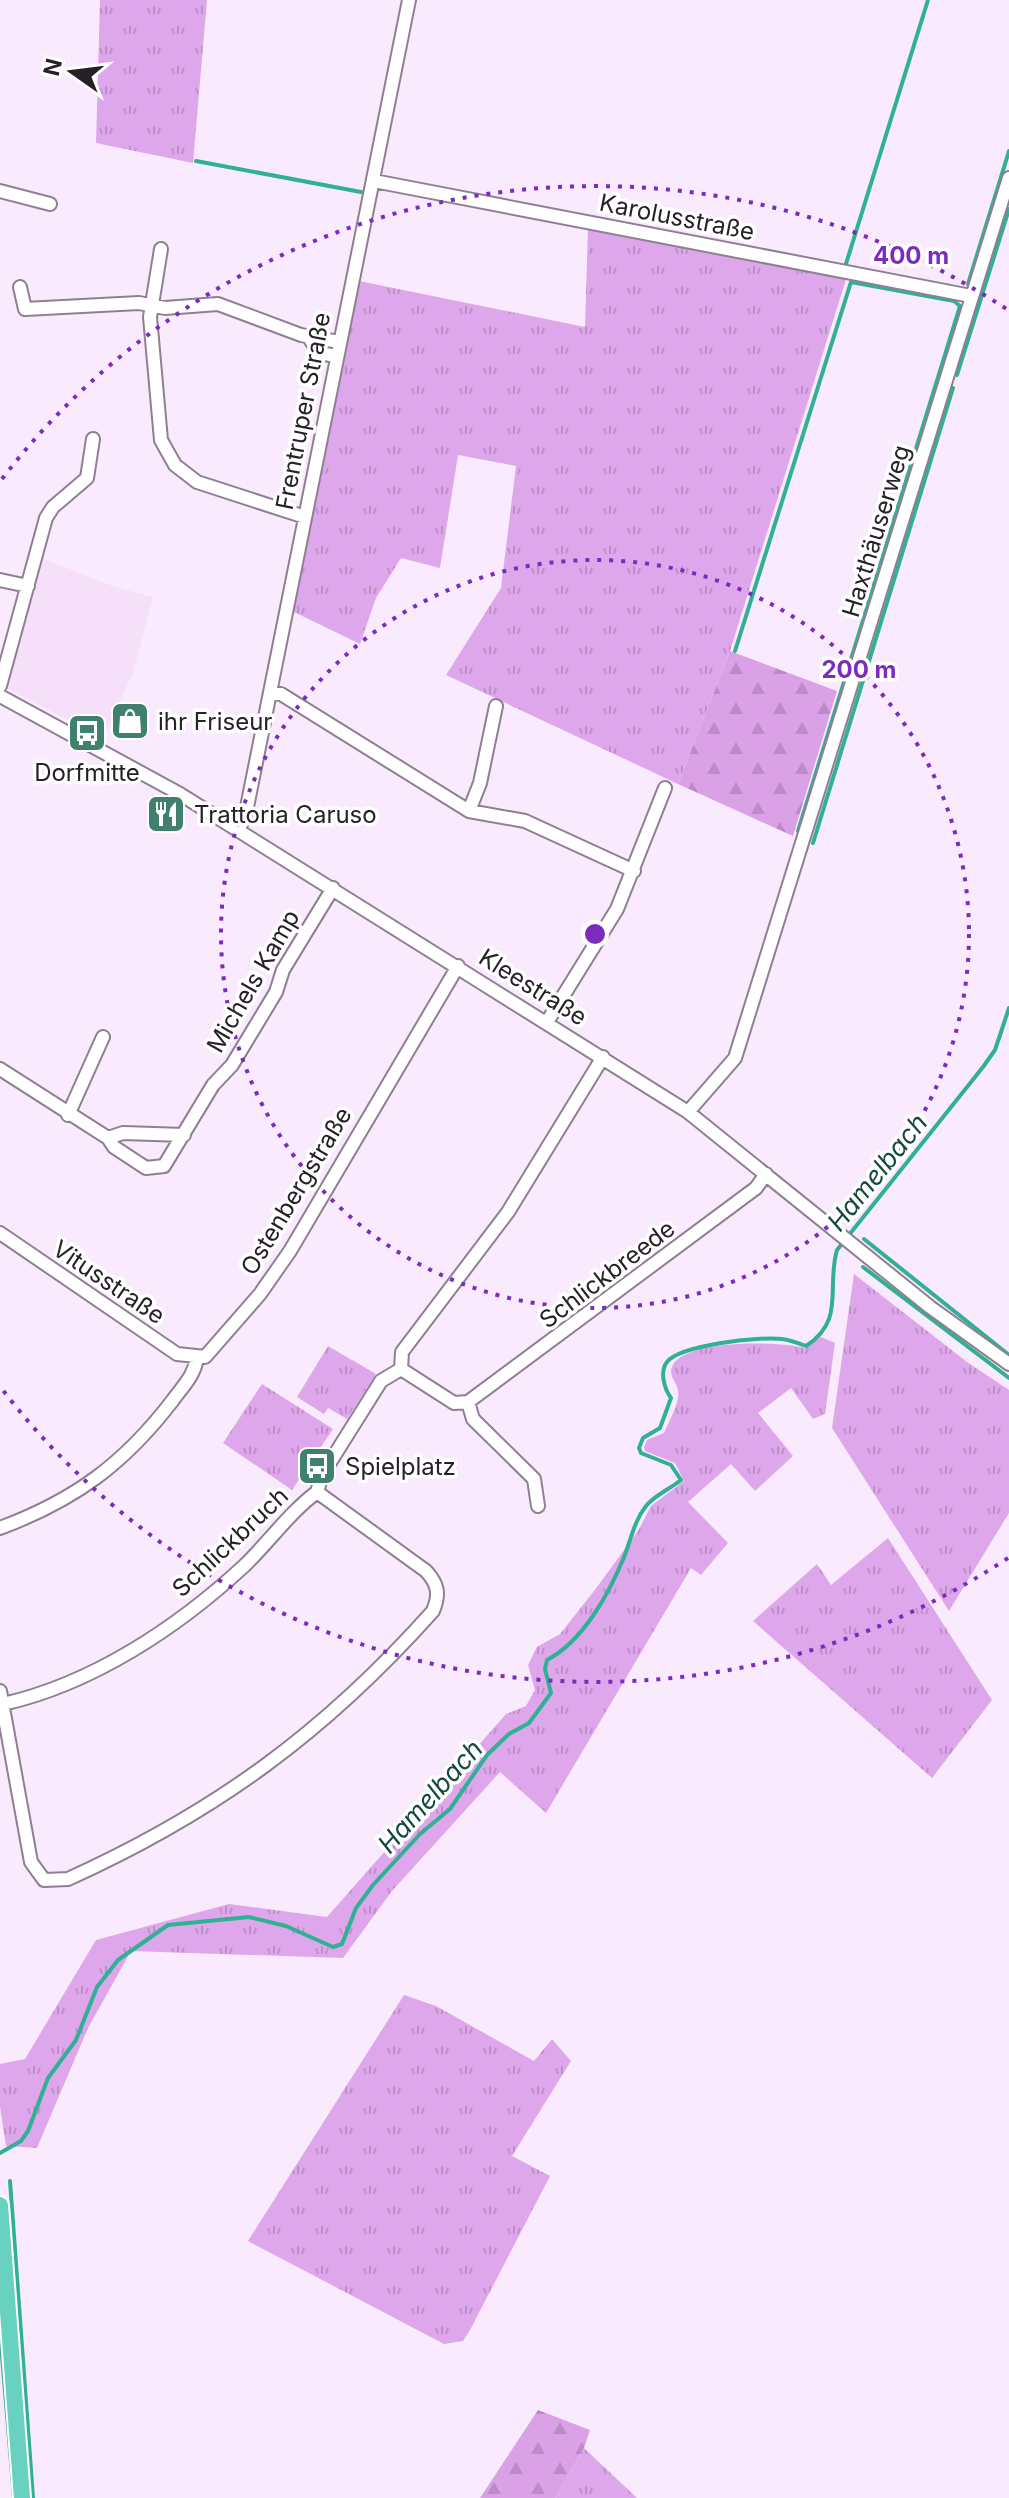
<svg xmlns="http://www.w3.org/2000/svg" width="1009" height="2498" viewBox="0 0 1009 2498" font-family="Inter,sans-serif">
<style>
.built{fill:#f5dff9}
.grass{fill:url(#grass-tufts)}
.forest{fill:url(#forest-firs)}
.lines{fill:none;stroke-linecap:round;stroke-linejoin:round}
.stream{stroke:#30b095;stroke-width:4}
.minor-casing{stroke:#8e8091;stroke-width:16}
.major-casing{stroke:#fff;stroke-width:20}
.minor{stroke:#fff;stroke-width:12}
.major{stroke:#69d1c0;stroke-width:16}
.ring{fill:none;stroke:#7b2cbf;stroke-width:4;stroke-dasharray:4 8}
.labels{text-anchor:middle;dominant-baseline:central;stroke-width:7;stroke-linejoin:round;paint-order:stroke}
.street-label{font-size:24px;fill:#262027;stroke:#fff}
.poi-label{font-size:24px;fill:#262027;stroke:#fff;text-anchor:start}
.water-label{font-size:26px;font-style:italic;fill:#15493e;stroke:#fff}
.centre{fill:#7b2cbf;stroke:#fff;stroke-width:4}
.ring-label{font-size:24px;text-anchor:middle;font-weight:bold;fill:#7b2cbf;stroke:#fff;stroke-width:7;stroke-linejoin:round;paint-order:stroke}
</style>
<defs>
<pattern id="grass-tufts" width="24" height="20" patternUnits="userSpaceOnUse" patternTransform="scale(2)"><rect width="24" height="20" fill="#dfa7eb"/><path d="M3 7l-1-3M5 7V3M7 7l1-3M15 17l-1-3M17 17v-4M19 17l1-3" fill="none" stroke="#bf8fca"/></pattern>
<pattern id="forest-firs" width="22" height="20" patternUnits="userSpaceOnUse" patternTransform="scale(2)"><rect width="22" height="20" fill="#dba1e7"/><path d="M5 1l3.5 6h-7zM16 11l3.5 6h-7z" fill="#bc8ac6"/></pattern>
</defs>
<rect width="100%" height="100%" fill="#faeafd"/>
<path class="built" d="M 42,558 L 115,587 L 153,597 L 133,673 L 103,738 L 6,688 Z
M 850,1201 L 862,1210 L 848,1227 L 837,1218 Z"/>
<path class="grass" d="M 100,0 L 207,0 L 193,163 L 96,143 Z
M 588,228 L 847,276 L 730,651 L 678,784 L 446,675 L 501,588 L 516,466 L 458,455 L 440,568 L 401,558 L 376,598 L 360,644 L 292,611 L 359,281 L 585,327 Z
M 854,1274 L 967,1362 L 1009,1390 L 1009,1513 L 949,1611 L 832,1428 Z
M 821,1337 L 835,1343 L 825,1414 L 813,1419 L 791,1388 L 758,1413 L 793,1456 L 755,1491 L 731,1464 L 688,1502 L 728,1543 L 701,1575 L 691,1568 L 546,1813 L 500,1772 L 392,1891 L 343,1958 L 131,1951 L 88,2028 L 37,2148 L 6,2146 L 0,2107 L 0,2064 L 25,2059 L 96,1940 L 229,1904 L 327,1917 L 506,1714 L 526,1706 L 535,1690 L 528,1665 L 537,1647 L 560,1634 L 594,1591 L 638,1531 L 651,1506 L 684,1481 L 675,1463 L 645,1451 L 644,1447 L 647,1440 L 664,1433 C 669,1421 680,1403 678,1391 C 677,1382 668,1376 672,1367 C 682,1339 780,1341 804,1348 Z
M 328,1346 L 376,1374 L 347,1419 L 328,1408 L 324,1414 L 297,1397 Z
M 262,1384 L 333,1429 L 292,1490 L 223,1443 Z
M 888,1538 L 992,1700 L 932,1778 L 753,1621 L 817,1564 L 831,1585 Z
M 404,1995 L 436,2006 L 534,2061 L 552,2039 L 571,2061 L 512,2156 L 550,2176 L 470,2330 L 463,2341 L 444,2344 L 248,2241 Z
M 584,2448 L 637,2498 L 555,2498 Z"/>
<path class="forest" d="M 730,651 L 837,691 L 793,836 L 678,784 Z
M 538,2410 L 590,2430 L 584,2448 L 555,2498 L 480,2498 Z"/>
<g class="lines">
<path class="stream" d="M 196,161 L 361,192
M 845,267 L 928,0
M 968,284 L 1009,151
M 957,375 L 1009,209
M 735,651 L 851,282 L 954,301 L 960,306 L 798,831
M 813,843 L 953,388
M 864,1239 L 1009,1355
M 863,1267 L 1009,1378
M 0,2153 L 21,2141 L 28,2131 L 48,2078 L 76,2040 L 97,1987 L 118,1960 L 168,1925 L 249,1917 L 286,1926 L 333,1947 L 342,1944 L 356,1908 L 373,1885 L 420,1834 L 450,1809 L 487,1755 L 509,1734 L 529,1723 L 551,1693 L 545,1669 L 547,1660 C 583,1641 609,1594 624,1557 C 631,1540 634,1521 646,1506 C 655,1495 670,1489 681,1480 L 671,1465 L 641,1453 L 639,1448 L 643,1438 L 660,1428 L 671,1398 C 665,1390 659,1372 667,1362 C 680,1345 760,1336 782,1339 C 790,1340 798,1343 806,1346 C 846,1320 826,1287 837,1250 L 983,1067 L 995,1050 L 1009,1008
M 10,2181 L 33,2498
M 0,2332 L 14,2498"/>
<g class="minor-casing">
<path id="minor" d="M 374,181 L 971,296
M 0,191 L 50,204
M 161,249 L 150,317 L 161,440 L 175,465 L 197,482 L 305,517
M 20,287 L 25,309 L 139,303 L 165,308 L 218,304 L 301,335 L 339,342
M 308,336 L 319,353 L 336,356
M 0,580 L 28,586
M 0,686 L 46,518 L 53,507 L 87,478 L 93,439
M 270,692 L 281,694 L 469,811 L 525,821 L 634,871
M 0,696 L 180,794 L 688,1112 L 930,1307 L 1009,1364
M 469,811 L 480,783 L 496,706
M 238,830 L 245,817 L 409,0
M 547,1022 L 617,909 L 665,788
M 0,1069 L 108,1138 L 114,1147 L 146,1168 L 164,1166 L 213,1085 L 232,1065 L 276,992 L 283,970 L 333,888
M 688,1112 L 735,1058 L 1009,178
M 68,1115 L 103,1037
M 108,1138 L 123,1133 L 184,1135
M 0,1233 L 177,1354 L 205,1357 L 260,1294 L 290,1251 L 458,966
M 401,1369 L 454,1403 L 468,1402 L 756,1188 L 766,1174
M 401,1369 L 402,1352 L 508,1212 L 603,1057
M 468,1402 L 473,1419 L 534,1479 L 538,1506
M 0,1528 C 75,1500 124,1464 173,1400 C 183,1386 195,1375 197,1357
M 0,1691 L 31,1862 L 44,1880 L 68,1879 C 216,1812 325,1732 433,1611 C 440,1594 438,1584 426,1571 L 317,1492
M 3,1704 C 92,1684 177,1628 244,1566 C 269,1542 289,1513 317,1492 L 322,1475 L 381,1381 L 401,1369"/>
</g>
<g class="major-casing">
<path id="major" d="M 0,2205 L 22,2498"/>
</g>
<use href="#minor" class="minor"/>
<use href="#major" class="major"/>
</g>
<g class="ring">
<circle cx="595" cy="934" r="374"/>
<path d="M1008 1558A748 748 0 0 1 2 1389M2 479A748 748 0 0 1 1008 310"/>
</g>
<defs>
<g id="shop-square" transform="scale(2)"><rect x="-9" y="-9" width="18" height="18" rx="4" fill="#3f806f" stroke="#fff"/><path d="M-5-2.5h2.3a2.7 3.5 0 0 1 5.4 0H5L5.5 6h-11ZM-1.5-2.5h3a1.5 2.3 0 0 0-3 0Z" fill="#fff"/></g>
<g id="bus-square" transform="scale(2)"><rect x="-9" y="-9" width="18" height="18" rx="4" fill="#3f806f" stroke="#fff"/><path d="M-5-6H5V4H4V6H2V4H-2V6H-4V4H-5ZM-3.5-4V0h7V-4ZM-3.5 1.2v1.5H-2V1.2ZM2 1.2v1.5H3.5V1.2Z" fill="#fff"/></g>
<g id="restaurant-square" transform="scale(2)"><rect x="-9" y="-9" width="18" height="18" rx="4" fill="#3f806f" stroke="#fff"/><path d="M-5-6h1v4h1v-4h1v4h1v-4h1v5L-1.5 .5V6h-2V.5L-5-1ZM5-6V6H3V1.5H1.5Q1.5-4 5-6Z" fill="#fff"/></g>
</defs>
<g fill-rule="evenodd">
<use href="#shop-square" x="130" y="721"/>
<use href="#bus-square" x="87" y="733"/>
<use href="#restaurant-square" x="166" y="814"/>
<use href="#bus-square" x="317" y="1466"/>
</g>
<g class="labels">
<g class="street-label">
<text transform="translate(677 217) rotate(11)">Karolusstraße</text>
<text transform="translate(303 411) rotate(-79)">Frentruper Straße</text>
<text transform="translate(876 531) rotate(-73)">Haxthäuserweg</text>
<text transform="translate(253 981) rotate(-60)">Michels Kamp</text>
<text transform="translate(533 987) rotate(32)">Kleestraße</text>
<text transform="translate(296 1191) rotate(-59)">Ostenbergstraße</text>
<text transform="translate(607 1274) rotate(-37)">Schlickbreede</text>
<text transform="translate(109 1282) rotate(34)">Vitusstraße</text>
<text transform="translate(230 1542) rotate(-43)">Schlickbruch</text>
</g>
<g class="poi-label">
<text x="158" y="721">ihr Friseur</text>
<text x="87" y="772" text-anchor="middle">Dorfmitte</text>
<text x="194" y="814">Trattoria Caruso</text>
<text x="345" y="1466">Spielplatz</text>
</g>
<g class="water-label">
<text transform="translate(877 1172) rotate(-51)">Hamelbach</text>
<text transform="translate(430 1796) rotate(-48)">Hamelbach</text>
</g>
</g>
<circle cx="595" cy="934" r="12" class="centre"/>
<g class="ring-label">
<text x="911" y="264">400 m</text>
<text x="859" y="678">200 m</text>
</g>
<g transform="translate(72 72) rotate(284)" stroke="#ffffff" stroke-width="6" paint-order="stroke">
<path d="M0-6L14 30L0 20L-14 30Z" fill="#262027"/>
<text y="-12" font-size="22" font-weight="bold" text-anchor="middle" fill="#262027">N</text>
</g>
</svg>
